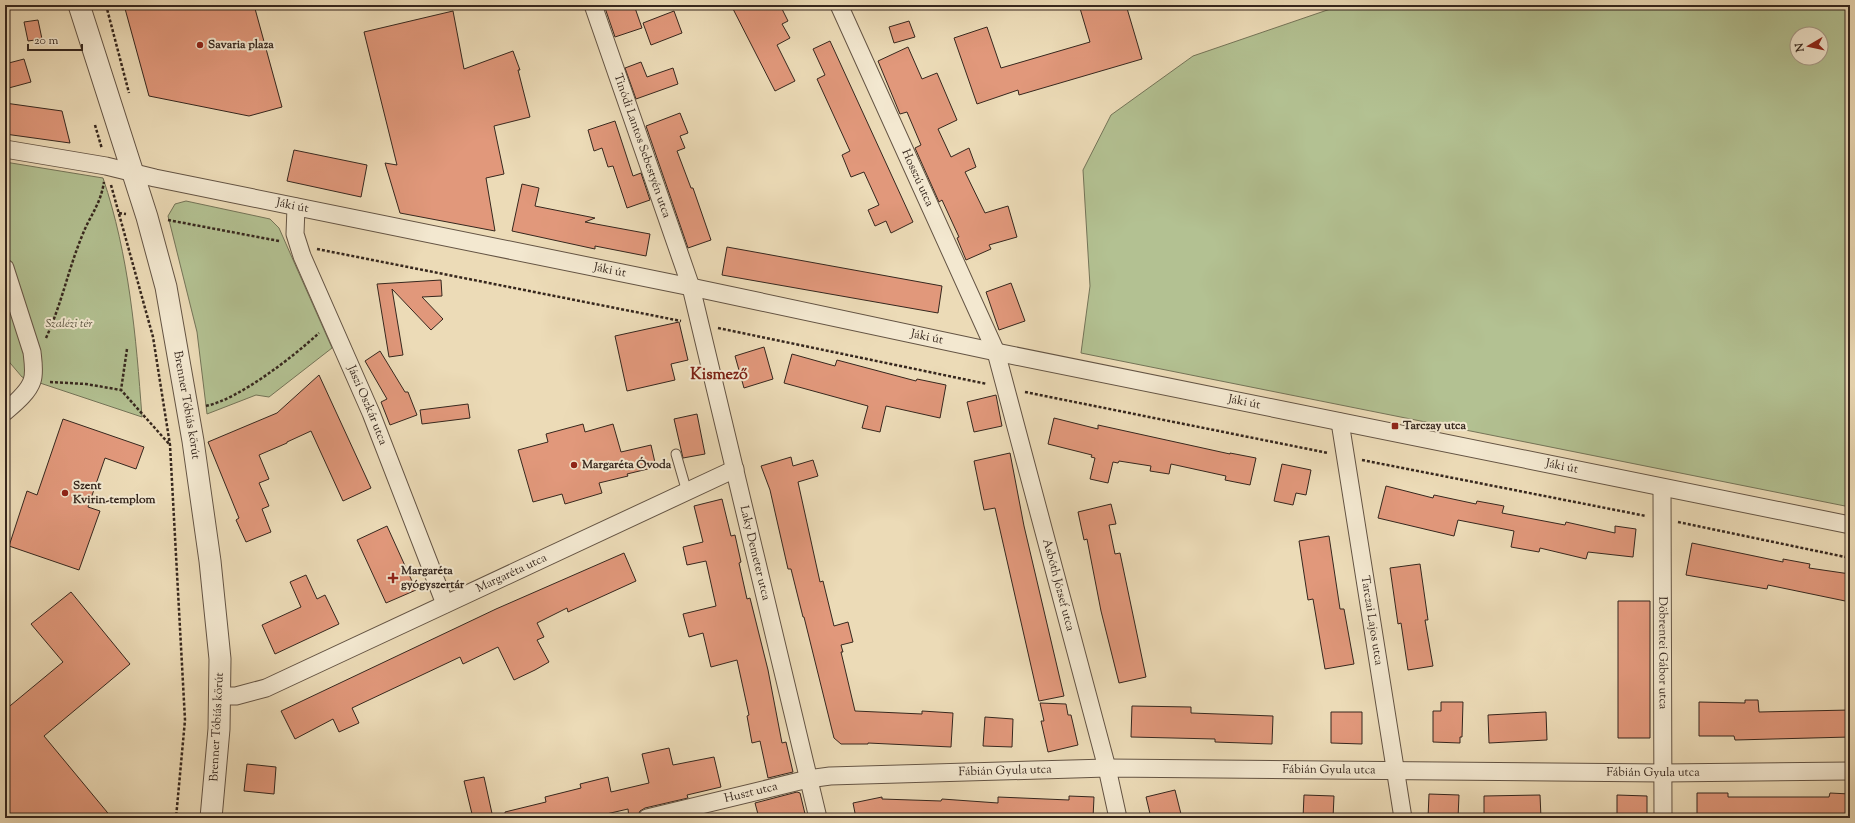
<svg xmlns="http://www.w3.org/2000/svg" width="1855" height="823" viewBox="0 0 1855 823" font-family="'Sorts Mill Goudy',serif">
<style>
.green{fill:#b3c192;stroke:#747458;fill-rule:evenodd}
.building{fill:#e1987b;stroke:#36271e}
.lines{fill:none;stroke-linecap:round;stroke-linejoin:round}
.service-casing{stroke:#645444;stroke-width:11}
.minor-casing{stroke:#645444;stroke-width:19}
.tertiary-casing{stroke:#645444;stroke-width:23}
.path{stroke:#36271e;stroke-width:2.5;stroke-dasharray:3 2;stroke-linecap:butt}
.service{stroke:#f3e8d0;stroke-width:9}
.minor{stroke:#f3e8d0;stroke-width:17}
.tertiary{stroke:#f3e8d0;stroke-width:21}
.poi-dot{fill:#8f2418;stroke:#f3e8d0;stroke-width:1.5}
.labels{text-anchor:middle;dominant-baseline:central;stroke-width:4;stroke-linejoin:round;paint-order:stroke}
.poi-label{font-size:12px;font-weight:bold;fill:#36271e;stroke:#f3e8d0;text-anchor:start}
.street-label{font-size:12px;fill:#36271e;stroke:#f3e8d0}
.park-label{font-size:12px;font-style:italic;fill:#554e3b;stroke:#f3e8d0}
.district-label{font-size:16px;font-weight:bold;fill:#7a1f14;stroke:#f3e8d0}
</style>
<rect width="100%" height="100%" fill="#ecdbb7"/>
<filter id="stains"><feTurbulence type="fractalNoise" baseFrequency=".005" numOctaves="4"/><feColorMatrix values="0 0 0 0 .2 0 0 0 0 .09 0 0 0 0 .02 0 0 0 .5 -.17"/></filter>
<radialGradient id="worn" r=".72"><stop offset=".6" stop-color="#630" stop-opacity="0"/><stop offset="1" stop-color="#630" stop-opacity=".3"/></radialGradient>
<path class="green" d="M 1342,5 L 1850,5 L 1850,507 L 1081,353 L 1090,286 L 1083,170 L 1111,115 L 1193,56 ZM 1797,34 L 1821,34 L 1821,58 L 1797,58 Z
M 5,162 L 103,178 C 129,255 136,336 142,417 L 22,377 L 5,357 Z
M 186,201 L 270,219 L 279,228 L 332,348 L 269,397 L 256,395 L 207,414 L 197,332 L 168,216 L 175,204 Z"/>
<path class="building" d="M 124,5 L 254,5 L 282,107 L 249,116 L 149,96 Z
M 604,5 L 634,5 L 642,28 L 615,37 Z
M 731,5 L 780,5 L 788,21 L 782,24 L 790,38 L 777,45 L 795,81 L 775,91 Z
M 1079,5 L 1126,5 L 1142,59 L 1019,95 L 1018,90 L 977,104 L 954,38 L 987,27 L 1001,68 L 1090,42 Z
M 453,11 L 464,69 L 513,51 L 520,70 L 518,70 L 530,117 L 494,126 L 504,174 L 486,178 L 495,231 L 400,213 L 385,163 L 397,165 L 364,32 Z
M 674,11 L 682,33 L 651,45 L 643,23 Z
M 38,20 L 42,39 L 28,41 L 24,22 Z
M 909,21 L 915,37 L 894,43 L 889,27 Z
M 830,41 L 913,222 L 891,233 L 886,221 L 875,226 L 868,210 L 879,205 L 864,172 L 851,177 L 842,155 L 850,151 L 817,79 L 825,75 L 813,49 Z
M 908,47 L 922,79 L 937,73 L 957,120 L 938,129 L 951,157 L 969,148 L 976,167 L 965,172 L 985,213 L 1008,206 L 1017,237 L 989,245 L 991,249 L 966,260 L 957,238 L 959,237 L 942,200 L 939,202 L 915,148 L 921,145 L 907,112 L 900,114 L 878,61 Z
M 24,59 L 31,82 L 5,89 L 5,64 Z
M 641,62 L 647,77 L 673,68 L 678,84 L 636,99 L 625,68 Z
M 5,103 L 62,111 L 70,143 L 5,134 Z
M 680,113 L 688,133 L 680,136 L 685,148 L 677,151 L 691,188 L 693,188 L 711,240 L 688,248 L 646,126 Z
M 615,121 L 633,176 L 641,173 L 650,200 L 627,208 L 613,166 L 608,167 L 602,148 L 594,151 L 588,130 Z
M 294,150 L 367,165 L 361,197 L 287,181 Z
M 522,184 L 539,188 L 535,206 L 595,218 L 585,222 L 650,234 L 646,256 L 595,246 L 595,249 L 512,231 Z
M 727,247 L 942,286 L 938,313 L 722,275 Z
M 441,280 L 442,296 L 422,297 L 443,319 L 431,330 L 392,289 L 403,355 L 389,357 L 377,284 Z
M 1011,283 L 1025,321 L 999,330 L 986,292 Z
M 679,322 L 688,360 L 671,364 L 675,380 L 627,391 L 615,336 Z
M 764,347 L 773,379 L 744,388 L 735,356 Z
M 380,351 L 405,392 L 408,392 L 417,415 L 390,425 L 381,402 L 387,399 L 365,361 Z
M 792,354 L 835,366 L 837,360 L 916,381 L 917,379 L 946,385 L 940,418 L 886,406 L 880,432 L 862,428 L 868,406 L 784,383 Z
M 319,375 L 371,488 L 343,501 L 311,431 L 287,442 L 287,443 L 259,455 L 269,479 L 259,483 L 269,506 L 262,509 L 271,532 L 246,542 L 236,520 L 239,518 L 208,442 L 277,413 Z
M 996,395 L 1002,426 L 974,432 L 967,402 Z
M 468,404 L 470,418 L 422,424 L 420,410 Z
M 697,414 L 705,454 L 683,458 L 674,419 Z
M 1054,418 L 1098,429 L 1098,425 L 1230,454 L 1230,453 L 1256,458 L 1250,485 L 1225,480 L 1226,476 L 1171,464 L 1169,474 L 1150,471 L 1151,466 L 1119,461 L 1118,463 L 1113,462 L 1108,483 L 1090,479 L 1095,458 L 1091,457 L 1092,455 L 1048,444 Z
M 63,419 L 144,447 L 136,469 L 105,458 L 88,507 L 100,511 L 79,570 L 9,546 L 27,491 L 37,495 Z
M 583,424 L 585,432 L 613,424 L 621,452 L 651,445 L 656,467 L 627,474 L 628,476 L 599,483 L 602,493 L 565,504 L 562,494 L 533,502 L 518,450 L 548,442 L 546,434 Z
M 1010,453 L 1024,526 L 1064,696 L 1039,701 L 995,508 L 984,510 L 974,461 Z
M 791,457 L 793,466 L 813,460 L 818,476 L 798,482 L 820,582 L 823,581 L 834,626 L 848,622 L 853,642 L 841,645 L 843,652 L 841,652 L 855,711 L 922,714 L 922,711 L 953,713 L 951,747 L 868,743 L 868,744 L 841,744 L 834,738 L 804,617 L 803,617 L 791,569 L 788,569 L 770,490 L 761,466 Z
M 1282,464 L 1311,470 L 1306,495 L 1296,493 L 1293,505 L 1274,501 Z
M 1386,486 L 1433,498 L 1434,495 L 1476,504 L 1477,501 L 1504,506 L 1502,513 L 1565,525 L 1566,522 L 1615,533 L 1615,526 L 1636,529 L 1633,557 L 1588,552 L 1586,559 L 1540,548 L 1539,552 L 1511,547 L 1514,531 L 1458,520 L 1454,536 L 1378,518 Z
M 722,499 L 731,536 L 735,535 L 741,562 L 739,563 L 747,599 L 750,598 L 768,670 L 782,743 L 786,742 L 793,772 L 768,778 L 760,741 L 752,743 L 747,716 L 749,715 L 737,660 L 711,667 L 703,633 L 689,637 L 683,614 L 716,606 L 706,561 L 687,565 L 683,547 L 703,542 L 694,506 Z
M 1111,504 L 1116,524 L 1109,525 L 1115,554 L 1120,553 L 1146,677 L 1119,683 L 1101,611 L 1087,539 L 1084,540 L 1078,512 Z
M 387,526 L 416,590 L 386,603 L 357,540 Z
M 1329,536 L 1340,609 L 1344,609 L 1354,664 L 1325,669 L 1313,599 L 1308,600 L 1299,541 Z
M 1692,543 L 1783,562 L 1783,559 L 1810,564 L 1809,568 L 1850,574 L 1850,602 L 1768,585 L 1767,589 L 1686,575 Z
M 624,553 L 636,581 L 568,612 L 567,608 L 537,623 L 544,637 L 537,640 L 549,662 L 535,670 L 514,680 L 498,647 L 463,664 L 460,657 L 352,708 L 359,723 L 339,732 L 333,719 L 295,739 L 281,711 L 496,609 Z
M 1420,564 L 1428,620 L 1425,620 L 1433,666 L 1408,670 L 1401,623 L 1398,624 L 1390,568 Z
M 306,575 L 317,599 L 325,595 L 339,624 L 275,654 L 262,625 L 301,607 L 290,582 Z
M 71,592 L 130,664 L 44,736 L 112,818 L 5,818 L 5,710 L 63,662 L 31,624 Z
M 1618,601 L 1650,601 L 1650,738 L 1618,738 Z
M 1745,700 L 1758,700 L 1759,712 L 1850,710 L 1850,737 L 1735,740 L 1734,736 L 1699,736 L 1699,702 L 1745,703 Z
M 1441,702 L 1463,702 L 1462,737 L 1460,737 L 1460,743 L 1433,742 L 1433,711 L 1441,711 Z
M 1040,703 L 1066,704 L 1068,715 L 1071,715 L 1078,745 L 1048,752 L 1041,721 L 1044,721 Z
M 1132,706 L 1191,707 L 1191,713 L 1273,716 L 1272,744 L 1215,742 L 1215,739 L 1131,737 Z
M 1331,712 L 1362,712 L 1362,744 L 1331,743 Z
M 1546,712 L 1547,740 L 1489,743 L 1488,715 Z
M 985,717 L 1013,719 L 1012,747 L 983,746 Z
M 669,748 L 673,765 L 714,757 L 721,787 L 687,795 L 688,798 L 645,808 L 640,811 L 637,818 L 629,818 L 628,809 L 589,818 L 505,818 L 505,812 L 546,802 L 545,797 L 581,788 L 580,784 L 608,777 L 611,792 L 649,783 L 642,754 Z
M 247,764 L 276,767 L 274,794 L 244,791 Z
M 484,777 L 493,818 L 473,818 L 464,781 Z
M 1175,790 L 1182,818 L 1151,818 L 1146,797 Z
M 797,792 L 800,793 L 806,818 L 759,818 L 755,803 Z
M 1697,793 L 1728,793 L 1728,797 L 1829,797 L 1830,793 L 1850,794 L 1850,818 L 1697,818 Z
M 1429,794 L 1459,795 L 1458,818 L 1428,818 Z
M 1304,795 L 1334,796 L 1333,818 L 1303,818 Z
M 1540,795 L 1541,818 L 1484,818 L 1484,796 Z
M 1617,795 L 1647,796 L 1647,818 L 1617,818 Z
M 1069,796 L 1094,797 L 1093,818 L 856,818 L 853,803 L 882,797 L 882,799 L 941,801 L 942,799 L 998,803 L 998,797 L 1069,800 Z"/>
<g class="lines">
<g class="service-casing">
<path id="service" d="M 676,454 L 687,492"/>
</g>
<g class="minor-casing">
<g id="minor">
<path id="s1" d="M 593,5 L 691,287 L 818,818"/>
<path id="s2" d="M 839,5 L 996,352 L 1107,768 L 1118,818"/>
<path id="s3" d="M 5,149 L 106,166 L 155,178 L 691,287 L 996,352 L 1850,525"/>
<path id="s4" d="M 296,207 L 295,234 L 302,256 L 371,413 L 445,604"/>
<path d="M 5,268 L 32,352 C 33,361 35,373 32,381 C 28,393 14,404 5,412"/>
<path id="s5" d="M 1340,422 L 1403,818"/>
<path id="s6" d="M 1662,488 L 1663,818"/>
<path id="s7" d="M 220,696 L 236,696 L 266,688 L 735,469"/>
<path id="s8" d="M 647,818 L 808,779 L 830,776 L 1107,768 L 1663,773 L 1850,771"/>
</g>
</g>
<g class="tertiary-casing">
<g id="tertiary">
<path id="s9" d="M 79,5 L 147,217 L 166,287 L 193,441 L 210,561 L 220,659 L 219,729 L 211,818"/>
</g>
</g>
<path class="path" d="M 106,5 L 129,93
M 95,125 L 102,149
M 111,185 L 153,337 L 170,445 L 185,720 L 176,818
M 119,213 L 126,214
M 168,220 L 279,241
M 317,249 L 681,321
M 718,328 L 987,384
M 46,338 C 62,303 68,270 82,236 C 90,215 100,206 104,182
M 127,349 L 121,390 L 170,445
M 50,382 L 86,384 L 121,390
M 1025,392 L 1328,453
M 206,406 C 239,399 293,357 319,333
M 1362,460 L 1646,516
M 1678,522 L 1850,558"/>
<use href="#service" class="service"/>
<use href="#minor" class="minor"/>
<use href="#tertiary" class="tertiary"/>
</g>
<g class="poi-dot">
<circle cx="200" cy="45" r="4"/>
<rect x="1391" y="422" width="8" height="8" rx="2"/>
<circle cx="574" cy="465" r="4"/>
<circle cx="65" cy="493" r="4"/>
<path d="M391 572h4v4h4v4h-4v4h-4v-4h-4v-4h4z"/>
</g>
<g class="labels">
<g class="poi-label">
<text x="208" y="45">Savaria plaza</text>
<text x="1403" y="426">Tarczay utca</text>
<text x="582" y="465">Margaréta Óvoda</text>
<text x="73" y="486">Szent<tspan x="73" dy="14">Kvirin-templom</tspan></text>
<text x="401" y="571">Margaréta<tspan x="401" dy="14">gyógyszertár</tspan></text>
</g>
<g class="street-label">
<text stroke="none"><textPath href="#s1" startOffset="149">Tinódi Lantos Sebestyén utca</textPath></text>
<text stroke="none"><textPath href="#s2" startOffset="190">Hosszú utca</textPath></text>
<text stroke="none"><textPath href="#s3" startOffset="293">Jáki út</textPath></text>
<text stroke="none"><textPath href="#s3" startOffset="617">Jáki út</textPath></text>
<text stroke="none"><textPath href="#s3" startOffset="941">Jáki út</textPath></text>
<text stroke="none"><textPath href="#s3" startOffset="1265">Jáki út</textPath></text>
<text stroke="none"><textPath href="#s9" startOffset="415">Brenner Tóbiás körút</textPath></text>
<text stroke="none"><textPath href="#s4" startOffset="213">Jászi Oszkár utca</textPath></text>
<text stroke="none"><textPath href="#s3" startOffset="1589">Jáki út</textPath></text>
<text stroke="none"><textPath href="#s1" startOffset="572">Laky Demeter utca</textPath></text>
<text stroke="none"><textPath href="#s7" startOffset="318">Margaréta utca</textPath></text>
<text stroke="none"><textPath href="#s2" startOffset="622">Asbóth József utca</textPath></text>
<text stroke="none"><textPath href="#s5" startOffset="201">Tarczai Lajos utca</textPath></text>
<text stroke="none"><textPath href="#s6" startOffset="165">Döbrentei Gábor utca</textPath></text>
<text transform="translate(217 727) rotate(-87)">Brenner Tóbiás körút</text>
<text stroke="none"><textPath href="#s8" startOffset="687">Fábián Gyula utca</textPath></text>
<text stroke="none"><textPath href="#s8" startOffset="363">Fábián Gyula utca</textPath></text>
<text stroke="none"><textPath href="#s8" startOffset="1011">Fábián Gyula utca</textPath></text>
<text stroke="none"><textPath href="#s8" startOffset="107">Huszt utca</textPath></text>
</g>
<g class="park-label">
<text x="69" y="324">Szalézi tér</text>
</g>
<g class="district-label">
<text x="719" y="375">Kismező</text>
</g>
</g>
<rect width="1855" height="823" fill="none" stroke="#ecdbb7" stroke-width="20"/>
<rect x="6" y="6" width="1843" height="811" fill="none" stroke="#36271e" stroke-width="2"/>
<rect x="10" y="10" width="1835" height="803" fill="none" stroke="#36271e"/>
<g transform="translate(1809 46) rotate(261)"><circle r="19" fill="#f3e8d0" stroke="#a79b89"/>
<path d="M0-3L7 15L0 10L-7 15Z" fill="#8f2418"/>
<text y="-6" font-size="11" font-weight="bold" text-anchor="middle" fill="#36271e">N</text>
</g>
<path d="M28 44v6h54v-6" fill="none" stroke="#36271e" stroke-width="2"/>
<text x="34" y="44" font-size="12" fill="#36271e" stroke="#f3e8d0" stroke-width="3" paint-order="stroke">20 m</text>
<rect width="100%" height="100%" filter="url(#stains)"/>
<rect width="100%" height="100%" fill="url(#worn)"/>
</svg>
